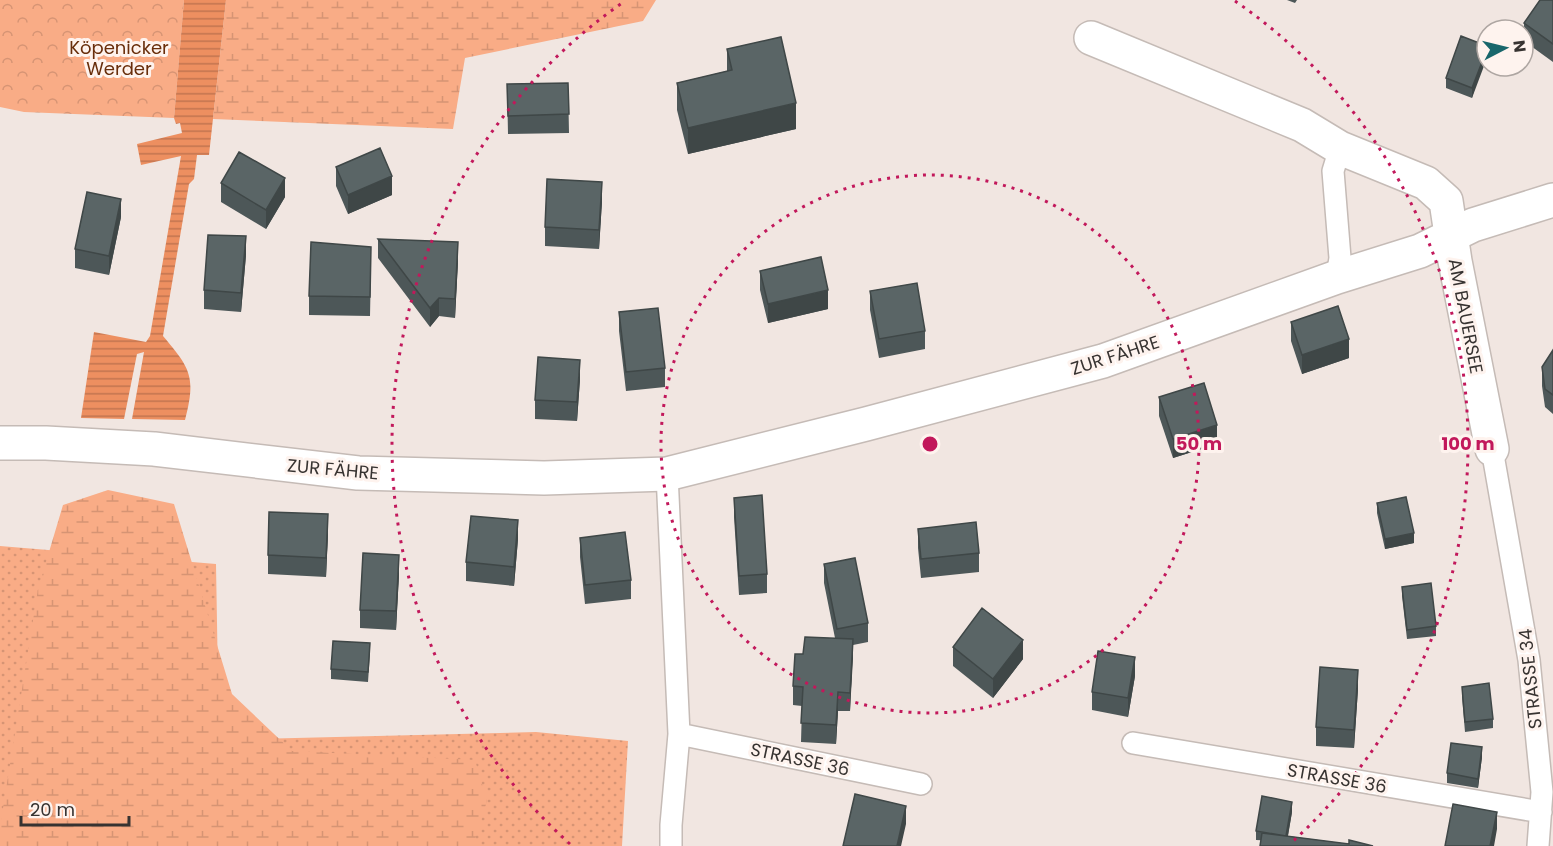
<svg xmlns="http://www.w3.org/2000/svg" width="1553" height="846" viewBox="0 0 1553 846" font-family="Poppins,sans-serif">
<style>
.grass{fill:url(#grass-dots)}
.forest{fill:url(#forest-crowns)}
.wetland{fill:url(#wetland-marsh)}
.water{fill:url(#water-rules)}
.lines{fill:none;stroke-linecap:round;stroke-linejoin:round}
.service-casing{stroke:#c5bbb6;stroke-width:24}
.minor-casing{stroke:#c5bbb6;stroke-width:36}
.service{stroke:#fff;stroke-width:21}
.minor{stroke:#fff;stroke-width:33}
.wall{fill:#4d5758}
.shaded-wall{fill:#3f4747}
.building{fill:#5a6566;stroke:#3f4747;stroke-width:1.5}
.ring{fill:none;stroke:#c2185b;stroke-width:3;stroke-dasharray:3 6}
.labels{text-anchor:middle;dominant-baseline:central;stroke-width:6;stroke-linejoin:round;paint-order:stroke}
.park-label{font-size:18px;fill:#692e0b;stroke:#fef3ee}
.street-label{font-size:18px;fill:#373331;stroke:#fef3ee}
.centre{fill:#c2185b;stroke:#fef3ee;stroke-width:3}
.ring-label{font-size:18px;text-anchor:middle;font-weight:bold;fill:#c2185b;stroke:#fef3ee;stroke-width:6;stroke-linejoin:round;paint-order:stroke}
</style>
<defs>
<pattern id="grass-dots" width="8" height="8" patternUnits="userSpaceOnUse" patternTransform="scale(1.5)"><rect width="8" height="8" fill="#f9ac86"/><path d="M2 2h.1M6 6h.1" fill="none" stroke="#d69474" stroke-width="1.8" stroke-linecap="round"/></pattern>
<pattern id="forest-crowns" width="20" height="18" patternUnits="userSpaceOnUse" patternTransform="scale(1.5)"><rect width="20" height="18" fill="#f9ac86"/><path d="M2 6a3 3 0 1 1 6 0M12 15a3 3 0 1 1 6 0" fill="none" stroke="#d69474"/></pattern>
<pattern id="wetland-marsh" width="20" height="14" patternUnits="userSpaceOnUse" patternTransform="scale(1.5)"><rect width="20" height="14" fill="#f9ac86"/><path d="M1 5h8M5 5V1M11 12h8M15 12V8" fill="none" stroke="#d69474"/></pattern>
<pattern id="water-rules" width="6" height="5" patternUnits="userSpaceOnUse" patternTransform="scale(1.5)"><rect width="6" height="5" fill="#ed8f60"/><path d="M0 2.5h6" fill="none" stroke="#c17550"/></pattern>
</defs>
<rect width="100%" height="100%" fill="#f1e6e1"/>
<path class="grass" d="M 0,546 L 216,564 L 219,740 L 536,732 L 628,741 L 622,846 L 0,846 Z"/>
<path class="forest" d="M 0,0 L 184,0 L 174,118 L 24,112 L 0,107 Z"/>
<path class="wetland" d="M 226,0 L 656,0 L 643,21 L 465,58 L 453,129 L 213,119 Z
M 108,490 L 174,504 L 232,694 L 292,751 L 475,760 L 487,801 L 473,846 L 0,846 L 0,827 L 38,589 L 63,505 Z"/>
<path class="water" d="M 184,0 L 226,0 L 209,155 L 197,155 L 194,179 L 189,184 L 163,336 C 191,369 196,377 185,420 L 132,419 L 144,352 L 137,354 L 124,419 L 81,418 L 94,332 L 146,342 L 150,336 L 181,156 L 141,165 L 137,144 L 182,133 L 180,123 L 176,124 L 174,118 Z"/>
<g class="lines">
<g class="service-casing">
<path id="service" d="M 1337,277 L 1340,258 L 1333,171 L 1340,148
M 1492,449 L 1529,660 L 1542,792 L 1538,846
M 667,474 L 679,734 L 671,825 L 671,846
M 679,734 L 921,784
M 1133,743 L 1541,812"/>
</g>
<g class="minor-casing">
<path id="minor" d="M 1091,38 L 1302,125 L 1340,148 L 1426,183 L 1446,201 L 1455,261 L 1492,449
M 0,443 L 46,443 L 154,449 L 358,473 L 544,478 L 667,474 L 866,424 L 1103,361 L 1337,277 L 1420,251 L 1473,225 L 1553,200"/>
</g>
<use href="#service" class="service"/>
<use href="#minor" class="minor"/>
</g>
<path class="wall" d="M 1287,0 L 1297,0 L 1295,3 Z
M 1553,0 L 1553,62 L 1524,41 L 1524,23 Z
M 1487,46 L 1472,98 L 1446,88 L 1446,78 Z
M 727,49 L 796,129 L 688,154 L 677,110 L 677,83 L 727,71 Z
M 568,83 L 569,133 L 508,134 L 507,84 Z
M 336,167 L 392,195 L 348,214 L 336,186 Z
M 221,183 L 285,197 L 266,229 L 221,202 Z
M 602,201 L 599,249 L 545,246 L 545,227 Z
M 121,217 L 109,275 L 75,268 L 75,249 Z
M 378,239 L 458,261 L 455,318 L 439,316 L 430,327 L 378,258 Z
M 246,255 L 241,312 L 204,309 L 204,290 Z
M 371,266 L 370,316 L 309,315 L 309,296 Z
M 760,271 L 828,309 L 768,323 L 760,290 Z
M 870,291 L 925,331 L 925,349 L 879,358 L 870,310 Z
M 619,312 L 665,368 L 665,387 L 626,391 L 619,331 Z
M 1291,322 L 1349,358 L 1302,374 L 1291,341 Z
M 1553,350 L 1553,414 L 1545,407 L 1542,386 L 1542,367 Z
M 580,379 L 577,421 L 535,419 L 535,400 Z
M 1159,397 L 1217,444 L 1173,458 L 1159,416 Z
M 734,498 L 767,574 L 767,593 L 739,595 L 734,517 Z
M 1377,503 L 1414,543 L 1385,549 L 1377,513 Z
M 918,529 L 979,553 L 979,572 L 921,578 L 918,548 Z
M 328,533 L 326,577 L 268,574 L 268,555 Z
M 580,538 L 631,580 L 631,599 L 585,604 L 580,557 Z
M 518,539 L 514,586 L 466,581 L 466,562 Z
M 824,564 L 868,623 L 868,642 L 853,645 L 850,711 L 838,711 L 836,744 L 801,742 L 802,706 L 793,705 L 793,686 L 803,654 L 835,638 L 824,583 Z
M 399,574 L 396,630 L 360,628 L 360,610 Z
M 1402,587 L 1436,626 L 1436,636 L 1407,639 L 1402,596 Z
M 953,647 L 1023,659 L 993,698 L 953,666 Z
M 370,653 L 368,682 L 331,679 L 331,669 Z
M 1135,676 L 1128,717 L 1092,710 L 1092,692 Z
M 1462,687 L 1493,719 L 1493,728 L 1465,732 L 1462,697 Z
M 1358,689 L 1354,748 L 1316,746 L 1316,727 Z
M 1482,757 L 1478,788 L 1447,783 L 1447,773 Z
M 1292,812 L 1288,836 L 1349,844 L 1256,840 L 1256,831 Z"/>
<path class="shaded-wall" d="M 1487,49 L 1487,58 L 1472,98 L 1472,88 Z
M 796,103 L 796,129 L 688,154 L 688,128 Z
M 392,176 L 392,195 L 348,214 L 348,195 Z
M 285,178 L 285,197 L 266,229 L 266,210 Z
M 602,182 L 602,201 L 599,249 L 599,230 Z
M 121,199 L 121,217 L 109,275 L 109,256 Z
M 246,236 L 246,255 L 241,312 L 241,293 Z
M 458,242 L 458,261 L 455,318 L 455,299 Z
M 828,290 L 828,309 L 768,323 L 768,304 Z
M 439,298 L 439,316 L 430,327 L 430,308 Z
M 1349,339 L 1349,358 L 1302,374 L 1302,355 Z
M 580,360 L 580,379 L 577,421 L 577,402 Z
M 1217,425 L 1217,444 L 1173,458 L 1173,439 Z
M 328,514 L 328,533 L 326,577 L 326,558 Z
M 518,520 L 518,539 L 514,586 L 514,567 Z
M 1414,533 L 1414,543 L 1385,549 L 1385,539 Z
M 399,555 L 399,574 L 396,630 L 396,611 Z
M 853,639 L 853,658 L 850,711 L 850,693 Z
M 1023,640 L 1023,659 L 993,698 L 993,679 Z
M 1135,657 L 1135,676 L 1128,717 L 1128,698 Z
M 1358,670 L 1358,689 L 1354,748 L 1354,730 Z
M 838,692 L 838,711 L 836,744 L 836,725 Z
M 1482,747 L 1482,757 L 1478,788 L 1478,779 Z
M 1292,802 L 1292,812 L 1286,846 L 1286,836 Z
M 906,806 L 906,824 L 901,846 L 897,846 Z
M 1497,812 L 1497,829 L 1494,846 L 1490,846 Z"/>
<path class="building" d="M 1540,0 L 1553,0 L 1553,44 L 1524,23 Z
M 1461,36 L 1487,46 L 1487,49 L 1472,88 L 1446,78 Z
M 781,37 L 796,103 L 688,128 L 677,83 L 732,70 L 727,49 Z
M 568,83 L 569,114 L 508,116 L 507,84 Z
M 380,148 L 392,176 L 348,195 L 336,167 Z
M 239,152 L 285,178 L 266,210 L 221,183 Z
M 547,179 L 602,182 L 599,230 L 545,227 Z
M 87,192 L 121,199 L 109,256 L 75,249 Z
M 208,235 L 246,236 L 241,293 L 204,290 Z
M 378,239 L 458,242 L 455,299 L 439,298 L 430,308 Z
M 311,242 L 371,247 L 370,297 L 309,296 Z
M 821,257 L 828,290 L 768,304 L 760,271 Z
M 917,283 L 925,331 L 879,339 L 870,291 Z
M 1338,306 L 1349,339 L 1302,355 L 1291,322 Z
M 658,308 L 665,368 L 626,372 L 619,312 Z
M 1553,350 L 1553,395 L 1545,389 L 1542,367 Z
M 538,357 L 580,360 L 577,402 L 535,400 Z
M 1204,383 L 1217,425 L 1173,439 L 1159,397 Z
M 762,495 L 767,574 L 739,576 L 734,498 Z
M 1406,497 L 1414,533 L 1385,539 L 1377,503 Z
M 269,512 L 328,514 L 326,558 L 268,555 Z
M 471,516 L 518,520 L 514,567 L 466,562 Z
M 976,522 L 979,553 L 921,559 L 918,529 Z
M 625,532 L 631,580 L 585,585 L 580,538 Z
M 363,553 L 399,555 L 396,611 L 360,610 Z
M 855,558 L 868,623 L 837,629 L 824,564 Z
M 1431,583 L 1436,626 L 1407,630 L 1402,587 Z
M 982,608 L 1023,640 L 993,679 L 953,647 Z
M 805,637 L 853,639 L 850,693 L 838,692 L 836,725 L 801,723 L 803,687 L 793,686 L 795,654 L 803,654 Z
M 333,641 L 370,643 L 368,672 L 331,669 Z
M 1098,651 L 1135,657 L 1128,698 L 1092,692 Z
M 1320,667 L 1358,670 L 1354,730 L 1316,727 Z
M 1489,683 L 1493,719 L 1465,722 L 1462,687 Z
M 1451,743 L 1482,747 L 1478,779 L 1447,773 Z
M 855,794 L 906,806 L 897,846 L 843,846 Z
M 1262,796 L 1292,802 L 1286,836 L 1256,831 Z
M 1453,804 L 1497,812 L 1490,846 L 1445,846 Z
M 1262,833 L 1349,844 L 1349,840 L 1373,846 L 1260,846 Z"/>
<g class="ring">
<circle cx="930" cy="444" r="269"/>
<path d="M570 844A538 538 0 0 1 625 1M1235 1A538 538 0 0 1 1290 844"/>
</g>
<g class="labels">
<g class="park-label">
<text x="119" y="47">Köpenicker<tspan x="119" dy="21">Werder</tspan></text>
</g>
<g class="street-label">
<text transform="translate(1466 316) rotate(79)">AM BAUERSEE</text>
<text transform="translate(1115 355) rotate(-18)">ZUR FÄHRE</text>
<text transform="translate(333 469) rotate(5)">ZUR FÄHRE</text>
<text transform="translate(1530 679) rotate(-96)">STRASSE 34</text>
<text transform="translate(800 759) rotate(12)">STRASSE 36</text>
<text transform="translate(1337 778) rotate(10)">STRASSE 36</text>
</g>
</g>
<circle cx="930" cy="444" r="9" class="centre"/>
<g class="ring-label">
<text x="1199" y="450">50 m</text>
<text x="1468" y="450">100 m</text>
</g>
<g transform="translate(1505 48) rotate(83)"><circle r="28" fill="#fef3ee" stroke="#aea6a2" stroke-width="1.5"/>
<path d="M0-4.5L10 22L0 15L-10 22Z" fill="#18666b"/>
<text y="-9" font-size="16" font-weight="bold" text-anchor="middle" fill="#373331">N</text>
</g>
<path d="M21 816v9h108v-9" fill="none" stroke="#373331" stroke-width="3"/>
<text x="30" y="816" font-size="18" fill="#373331" stroke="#fef3ee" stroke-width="4.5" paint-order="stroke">20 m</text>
</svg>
